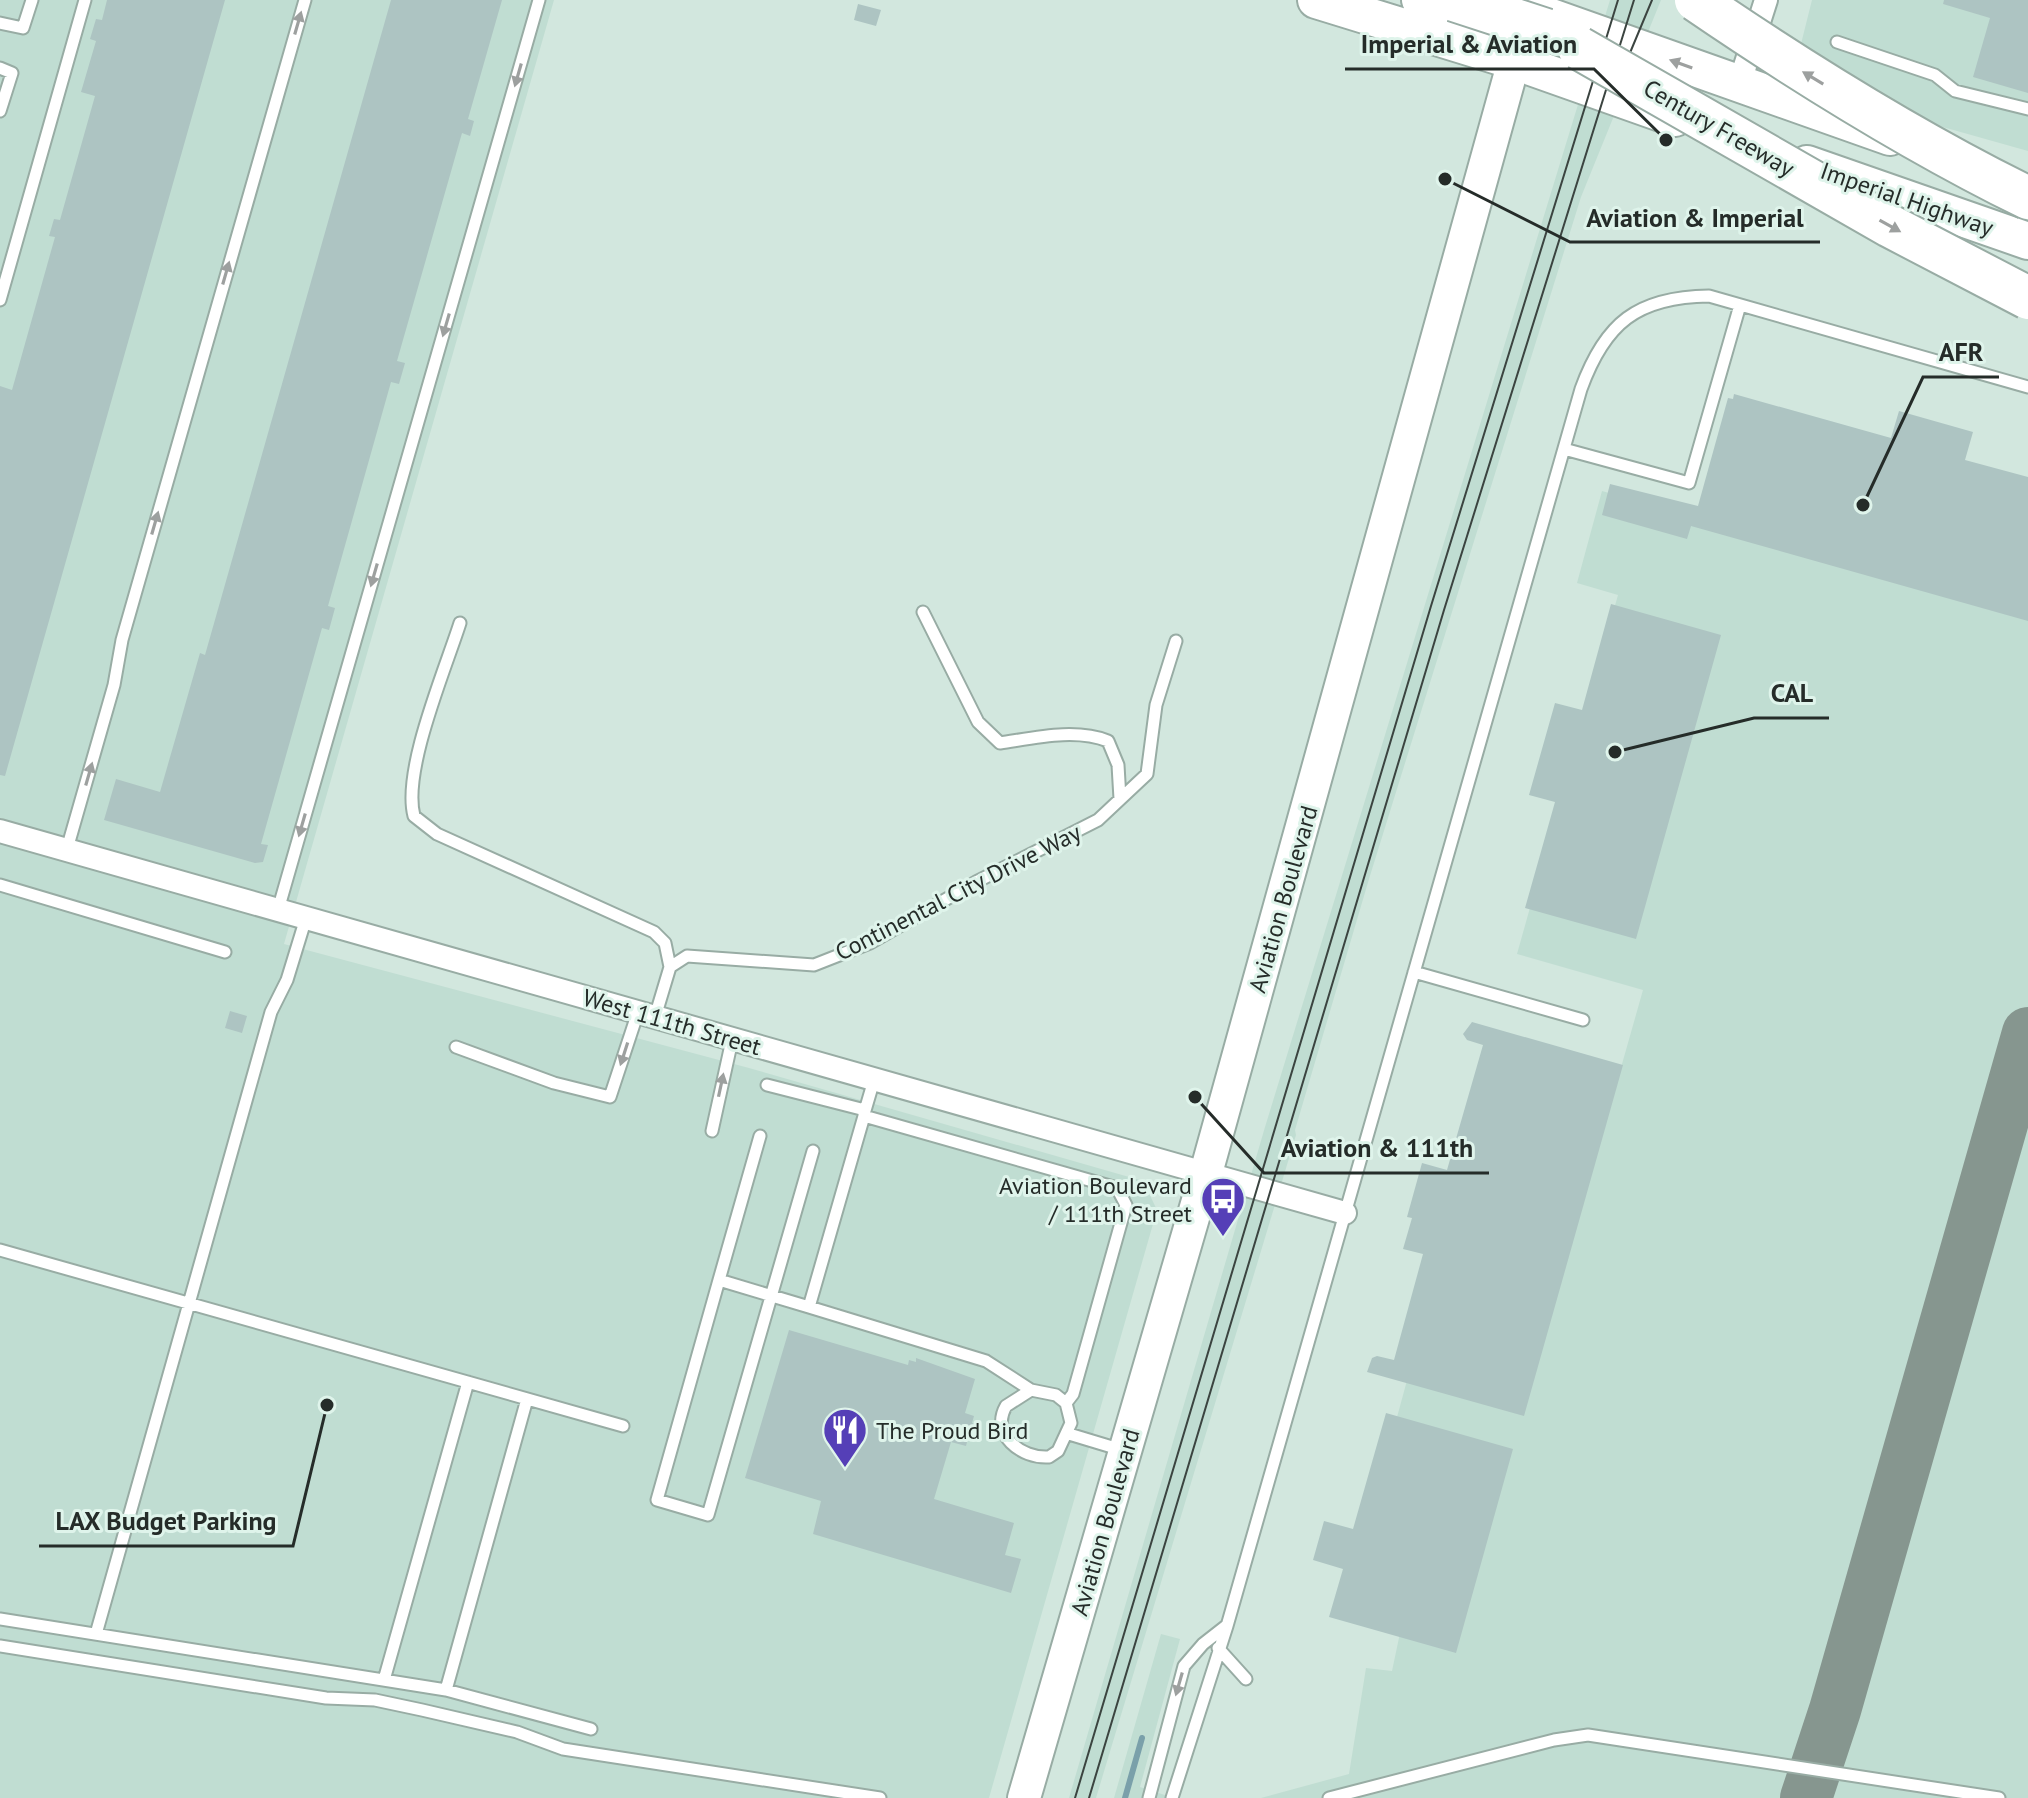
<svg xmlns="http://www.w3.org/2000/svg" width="2028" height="1798" viewBox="0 0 2028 1798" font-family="'PT Sans',sans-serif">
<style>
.built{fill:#c0ddd2}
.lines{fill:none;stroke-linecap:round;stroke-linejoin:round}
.stream{stroke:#7aa0aa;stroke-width:6}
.taxiway{stroke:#86968f;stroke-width:52}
.building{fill:#adc4c2}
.service-casing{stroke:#98aca4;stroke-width:15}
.minor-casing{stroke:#98aca4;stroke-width:26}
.secondary-casing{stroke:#98aca4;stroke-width:36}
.primary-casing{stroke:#98aca4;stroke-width:40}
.service{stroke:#fff;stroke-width:11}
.minor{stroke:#fff;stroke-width:22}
.secondary{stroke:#fff;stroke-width:32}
.primary{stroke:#fff;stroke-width:36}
.tram{stroke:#3b4440;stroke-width:2}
.motorway-bridge-casing{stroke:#98aca4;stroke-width:46;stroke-linecap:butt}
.motorway-bridge{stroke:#fff;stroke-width:42}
.oneway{fill:#9da09f}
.labels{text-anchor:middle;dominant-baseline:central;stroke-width:6;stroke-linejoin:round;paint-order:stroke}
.street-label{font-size:24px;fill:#252c29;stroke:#dff4eb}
.poi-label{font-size:24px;fill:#252c29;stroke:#dff4eb;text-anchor:end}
.leader{fill:none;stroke:#252c29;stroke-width:3}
.callout-dot{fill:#252c29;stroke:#dff4eb;stroke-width:3}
.callout-label{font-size:26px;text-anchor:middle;font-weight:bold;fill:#252c29;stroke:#dff4eb;stroke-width:6;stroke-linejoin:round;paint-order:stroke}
</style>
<rect width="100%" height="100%" fill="#d2e7de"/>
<path class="built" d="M 0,0 L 554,0 L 284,944 L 749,1068 L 1143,1181 L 1157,1210 L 989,1798 L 0,1798 Z
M 1610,0 L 1661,0 L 1581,197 L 1369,879 L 1295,1130 L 1296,1135 L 1096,1798 L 1069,1798 L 1265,1127 Z
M 1812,0 L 2028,0 L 2028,151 L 1918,120 L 1801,44 Z
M 1602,491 L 2028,615 L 2028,1798 L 1261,1798 L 1349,1774 L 1366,1668 L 1392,1671 L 1400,1633 L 1343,1616 L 1409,1373 L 1525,1406 L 1643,990 L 1517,954 L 1618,595 L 1577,583 Z
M 1161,1634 L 1180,1639 L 1140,1787 L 1174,1798 L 1114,1798 Z"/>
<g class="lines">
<path class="stream" d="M 1125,1798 L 1142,1738"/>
<path class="taxiway" d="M 1806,1798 L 1835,1710 L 2028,1033"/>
</g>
<path class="building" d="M 107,0 L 225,0 L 5,776 L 0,775 L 0,386 L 12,390 L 55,237 L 49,236 L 54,219 L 60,220 L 95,96 L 81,92 L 96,41 L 90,39 L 96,19 L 102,20 Z
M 391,0 L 502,0 L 468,119 L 474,121 L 470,136 L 462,133 L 397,361 L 405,363 L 399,384 L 391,382 L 328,606 L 335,608 L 329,630 L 322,628 L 261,844 L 268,845 L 263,862 L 255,863 L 104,820 L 116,779 L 160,792 L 200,653 L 205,655 Z
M 1944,0 L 2028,0 L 2028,93 L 1973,77 L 1990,18 L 1943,4 Z
M 858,4 L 881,10 L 876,26 L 854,20 Z
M 1734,394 L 1891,438 L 1899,411 L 1973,432 L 1965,460 L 2028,477 L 2028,621 L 1691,526 L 1687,539 L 1602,515 L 1610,484 L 1698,506 L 1728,398 L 1733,399 Z
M 1611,604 L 1721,635 L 1636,939 L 1525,908 L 1555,802 L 1529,795 L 1555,703 L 1582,710 Z
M 230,1011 L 247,1016 L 242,1033 L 225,1028 Z
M 1472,1022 L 1623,1065 L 1524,1416 L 1367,1372 L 1372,1358 L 1377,1356 L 1394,1360 L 1423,1254 L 1403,1249 L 1412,1218 L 1407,1217 L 1422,1163 L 1447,1170 L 1483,1045 L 1467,1040 L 1463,1034 Z
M 789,1330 L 908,1365 L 909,1360 L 916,1362 L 916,1358 L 975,1379 L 965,1413 L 974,1416 L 972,1423 L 980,1426 L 976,1440 L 968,1438 L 966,1446 L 951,1442 L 934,1499 L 1014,1523 L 1005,1555 L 1021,1559 L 1011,1593 L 813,1534 L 821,1501 L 745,1478 Z
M 1386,1413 L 1513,1449 L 1456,1653 L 1329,1617 L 1343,1569 L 1313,1560 L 1324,1521 L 1353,1529 Z"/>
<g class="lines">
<g class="service-casing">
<path id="service" d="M 0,23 L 23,28 L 32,0
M 1837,42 L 1935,75 L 1955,91 L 2028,109
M 0,68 L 12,73 L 0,111
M 0,300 L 85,0
M 1564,449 L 1689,483 L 1740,305
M 923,612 L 978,722 L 1000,743 C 1034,738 1075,728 1108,741 L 1118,765 L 1120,799
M 460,623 C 445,670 402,771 414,816 L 437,834 L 654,932 L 665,943 L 670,967
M 67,849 L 114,685 L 122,640 L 305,0
M 0,885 L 225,952
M 278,910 L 539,0
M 1414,972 L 1583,1020
M 655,1017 L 670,967 L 687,956 L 814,965 L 870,943 L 976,882 L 1098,820 L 1147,774 L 1156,705 L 1176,641
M 456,1047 L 554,1083 L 610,1097 L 638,1012
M 767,1085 L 865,1110
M 864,1114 L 874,1080
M 712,1131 L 732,1040
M 760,1136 L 719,1280 L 809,1307
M 0,1250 L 623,1426
M 719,1280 L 657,1500 L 708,1515 L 813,1151
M 1031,1390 L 1006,1406 C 990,1434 1021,1459 1049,1457 L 1058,1451 L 1071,1423 L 1066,1403 L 1056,1395 L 1031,1390 L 986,1361 L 809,1307 L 864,1116 L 1117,1188 L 1126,1205 L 1073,1394 L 1066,1403
M 1069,1434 L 1122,1450
M 0,1619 L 446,1690 L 591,1729
M 96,1634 L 271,1012 L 287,980 L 306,918
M 0,1646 L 326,1698 L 375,1700 L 422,1710 L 517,1732 L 563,1749 L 880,1798
M 1218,1648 L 1246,1679
M 384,1680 L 468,1382
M 446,1690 L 527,1399
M 1149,1798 L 1184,1666 L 1203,1644 L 1226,1626
M 1172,1798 L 1227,1626 L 1581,389 C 1605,323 1637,297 1709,296 L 2028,387
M 1329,1798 L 1554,1740 L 1588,1735 L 1999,1798"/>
</g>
<g class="minor-casing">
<path id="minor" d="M 1739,85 L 1766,0
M 0,831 L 1345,1213"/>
</g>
<g class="secondary-casing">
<path id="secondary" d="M 1024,1798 L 1206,1173 L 1514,61 L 1524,37"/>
</g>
<g class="primary-casing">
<path id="primary" d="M 1316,0 L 1514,61 L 1675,118
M 1420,0 L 1479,14
M 1520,6 L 1890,137
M 1807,164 L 2028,241"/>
</g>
<use href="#service" class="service"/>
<use href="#minor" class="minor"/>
<use href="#secondary" class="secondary"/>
<use href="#primary" class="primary"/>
<path class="tram" d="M 1622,72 L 1652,0
M 1075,1798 L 1431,606 L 1618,0
M 1089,1798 L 1444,610 L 1634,0"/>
<g class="motorway-bridge-casing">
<path id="motorway-bridge" d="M 1454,0 L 1546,30
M 1696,0 C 1803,73 1912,141 2028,198
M 1579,48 L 1890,226 L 2028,298"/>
</g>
<use href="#motorway-bridge" class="motorway-bridge"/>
</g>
<defs><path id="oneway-solid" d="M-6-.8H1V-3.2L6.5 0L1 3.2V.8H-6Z" transform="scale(2)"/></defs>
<g class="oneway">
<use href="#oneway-solid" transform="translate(298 23) rotate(-74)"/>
<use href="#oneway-solid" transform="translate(1681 64) rotate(-160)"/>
<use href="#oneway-solid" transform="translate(518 75) rotate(106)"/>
<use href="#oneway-solid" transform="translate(1813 78) rotate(-149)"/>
<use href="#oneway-solid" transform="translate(1890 226) rotate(29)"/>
<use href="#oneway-solid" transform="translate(226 273) rotate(-74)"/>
<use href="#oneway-solid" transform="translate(446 325) rotate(106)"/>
<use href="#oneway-solid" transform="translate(155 523) rotate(-74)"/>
<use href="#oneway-solid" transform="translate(374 575) rotate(106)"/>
<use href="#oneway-solid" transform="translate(89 774) rotate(-74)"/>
<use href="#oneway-solid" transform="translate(302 825) rotate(106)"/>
<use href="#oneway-solid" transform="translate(624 1054) rotate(108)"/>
<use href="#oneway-solid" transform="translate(721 1085) rotate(-78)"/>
<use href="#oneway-solid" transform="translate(1179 1684) rotate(106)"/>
</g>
<defs>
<g id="bus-pin" transform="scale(2.3)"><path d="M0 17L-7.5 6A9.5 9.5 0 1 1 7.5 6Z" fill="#553fb7" stroke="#dff4eb"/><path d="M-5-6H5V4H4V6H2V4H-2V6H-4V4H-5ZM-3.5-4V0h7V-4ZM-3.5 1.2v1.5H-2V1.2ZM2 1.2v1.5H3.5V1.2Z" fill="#fff"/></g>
<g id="restaurant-pin" transform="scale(2.3)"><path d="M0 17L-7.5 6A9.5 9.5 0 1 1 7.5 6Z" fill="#553fb7" stroke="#dff4eb"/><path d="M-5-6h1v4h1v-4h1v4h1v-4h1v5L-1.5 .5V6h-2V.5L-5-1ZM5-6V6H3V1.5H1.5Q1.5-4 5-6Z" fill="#fff"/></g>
</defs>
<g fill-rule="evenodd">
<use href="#bus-pin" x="1223" y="1199"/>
<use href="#restaurant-pin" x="845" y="1430"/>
</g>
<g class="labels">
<g class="street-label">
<text transform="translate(1719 128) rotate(30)">Century Freeway</text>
<text transform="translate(1907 199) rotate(19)">Imperial Highway</text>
<text transform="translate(958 892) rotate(-27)">Continental City Drive Way</text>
<text transform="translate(1283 899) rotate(-74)">Aviation Boulevard</text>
<text transform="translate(672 1022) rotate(16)">West 111th Street</text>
<text transform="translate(1105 1522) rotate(-74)">Aviation Boulevard</text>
</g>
<g class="poi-label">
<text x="1192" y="1185">Aviation Boulevard<tspan x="1192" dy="28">/ 111th Street</tspan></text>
<text x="876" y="1430" text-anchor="start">The Proud Bird</text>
</g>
</g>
<path class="leader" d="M1666 140L1594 69H1345M1445 179L1570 242H1820M1863 505L1923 377H1999M1615 752L1754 718H1829M1195 1097L1264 1173H1489M327 1405L293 1546H39"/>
<g class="callout-dot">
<circle cx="1666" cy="140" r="8"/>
<circle cx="1445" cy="179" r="8"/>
<circle cx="1863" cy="505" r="8"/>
<circle cx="1615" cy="752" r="8"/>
<circle cx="1195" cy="1097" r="8"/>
<circle cx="327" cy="1405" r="8"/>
</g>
<g class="callout-label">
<text x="1469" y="53">Imperial &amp; Aviation</text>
<text x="1695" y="227">Aviation &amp; Imperial</text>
<text x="1961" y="361">AFR</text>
<text x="1792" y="702">CAL</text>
<text x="1377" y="1157">Aviation &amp; 111th</text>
<text x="166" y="1530">LAX Budget Parking</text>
</g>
</svg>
